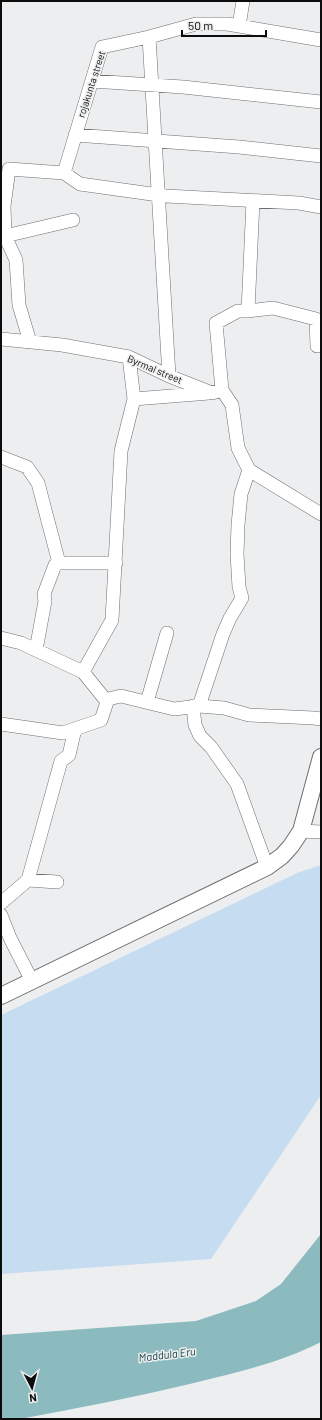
<svg xmlns="http://www.w3.org/2000/svg" width="322" height="1420" viewBox="0 0 322 1420" font-family="Barlow,sans-serif">
<style>
.green{fill:#c6dcf1}
.water{fill:#8cbbbf}
.lines{fill:none;stroke-linecap:round;stroke-linejoin:round}
.minor-casing{stroke:#6d6e6f;stroke-width:14}
.major-casing{stroke:#6d6e6f;stroke-width:18}
.minor{stroke:#fff;stroke-width:13}
.major{stroke:#fff;stroke-width:16}
.labels{text-anchor:middle;dominant-baseline:central;stroke-width:3;stroke-linejoin:round;paint-order:stroke}
.street-label{font-size:10px;fill:#0c0c0c;stroke:#edeeef}
.water-label{font-size:11px;font-style:italic;fill:#154145;stroke:#edeeef}
</style>
<rect width="100%" height="100%" fill="#edeeef"/>
<path class="green" d="M 321,865 L 321,1095 L 211,1259 L 1,1274 L 1,1015 L 297,873 Z"/>
<path class="water" d="M 321,1234 L 321,1342 C 280,1363 238,1372 194,1383 C 136,1397 78,1408 20,1419 L 1,1419 L 1,1335 L 196,1321 L 256,1301 L 281,1284 Z"/>
<g class="lines">
<g class="minor-casing">
<path id="minor" d="M 239,26 L 243,1
M 149,37 L 169,376
M 92,81 L 183,87 L 321,102
M 75,135 L 239,147 L 321,156
M 64,173 L 80,184 L 166,196 L 299,203 L 321,207
M 4,206 L 5,236 L 16,260 L 19,305 L 30,342
M 1,207 L 4,206 L 9,169 L 64,173 L 102,47 L 149,37 L 196,24 L 227,24 L 321,40
M 5,236 L 73,220
M 248,311 L 273,308 L 316,319 L 317,346
M 1,339 L 62,345 L 129,357 L 169,376 L 212,393 L 222,390 L 232,405 L 238,448 L 249,470
M 222,390 L 216,323 L 238,311 L 248,311 L 253,201
M 134,399 L 209,393
M 1,457 L 27,467 L 38,483 L 59,563
M 249,470 L 321,514
M 1,638 L 21,643 L 83,672 L 104,698 L 108,699 L 121,696 L 174,709 L 199,706 L 224,708 L 249,715 L 314,718 L 321,719
M 36,650 L 45,601 L 44,594 L 55,565 L 59,563 L 116,563
M 83,672 L 112,620 L 121,451 L 134,399 L 129,357
M 147,702 L 167,633
M 193,706 L 195,725 L 200,736 L 211,747 L 237,784 L 267,867
M 199,706 L 223,634 L 230,618 L 242,598 L 239,587 L 237,554 L 238,525 L 241,494 L 249,470
M 1,724 L 63,733 L 101,720 L 108,699
M 301,831 L 321,832
M 28,880 L 61,761 L 69,755 L 75,729
M 1,903 L 28,880 L 57,882
M 1,915 L 10,938 L 32,981"/>
</g>
<g class="major-casing">
<path id="major" d="M 1,996 L 267,867 L 282,856 L 291,846 L 301,831 L 321,757"/>
</g>
<use href="#minor" class="minor"/>
<use href="#major" class="major"/>
</g>
<g class="labels">
<g class="street-label">
<text transform="translate(91 84) rotate(-72)">rojakunta street</text>
<text transform="translate(155 369) rotate(23)">Byrmal street</text>
</g>
<g class="water-label">
<text transform="translate(167 1354) rotate(-7)">Maddula Eru</text>
</g>
</g>
<rect width="322" height="1420" fill="none" stroke="#0c0c0c" stroke-width="4"/>
<g transform="translate(32 1388) rotate(174)" stroke="#edeeef" stroke-width="3" paint-order="stroke">
<path d="M0-3L7 15L0 10L-7 15Z" fill="#0c0c0c"/>
<text y="-6" font-size="11" font-weight="bold" text-anchor="middle" fill="#0c0c0c">N</text>
</g>
<path d="M182 30v6h84v-6" fill="none" stroke="#0c0c0c" stroke-width="2"/>
<text x="188" y="30" font-size="12" fill="#0c0c0c" stroke="#edeeef" stroke-width="3" paint-order="stroke">50 m</text>
</svg>
